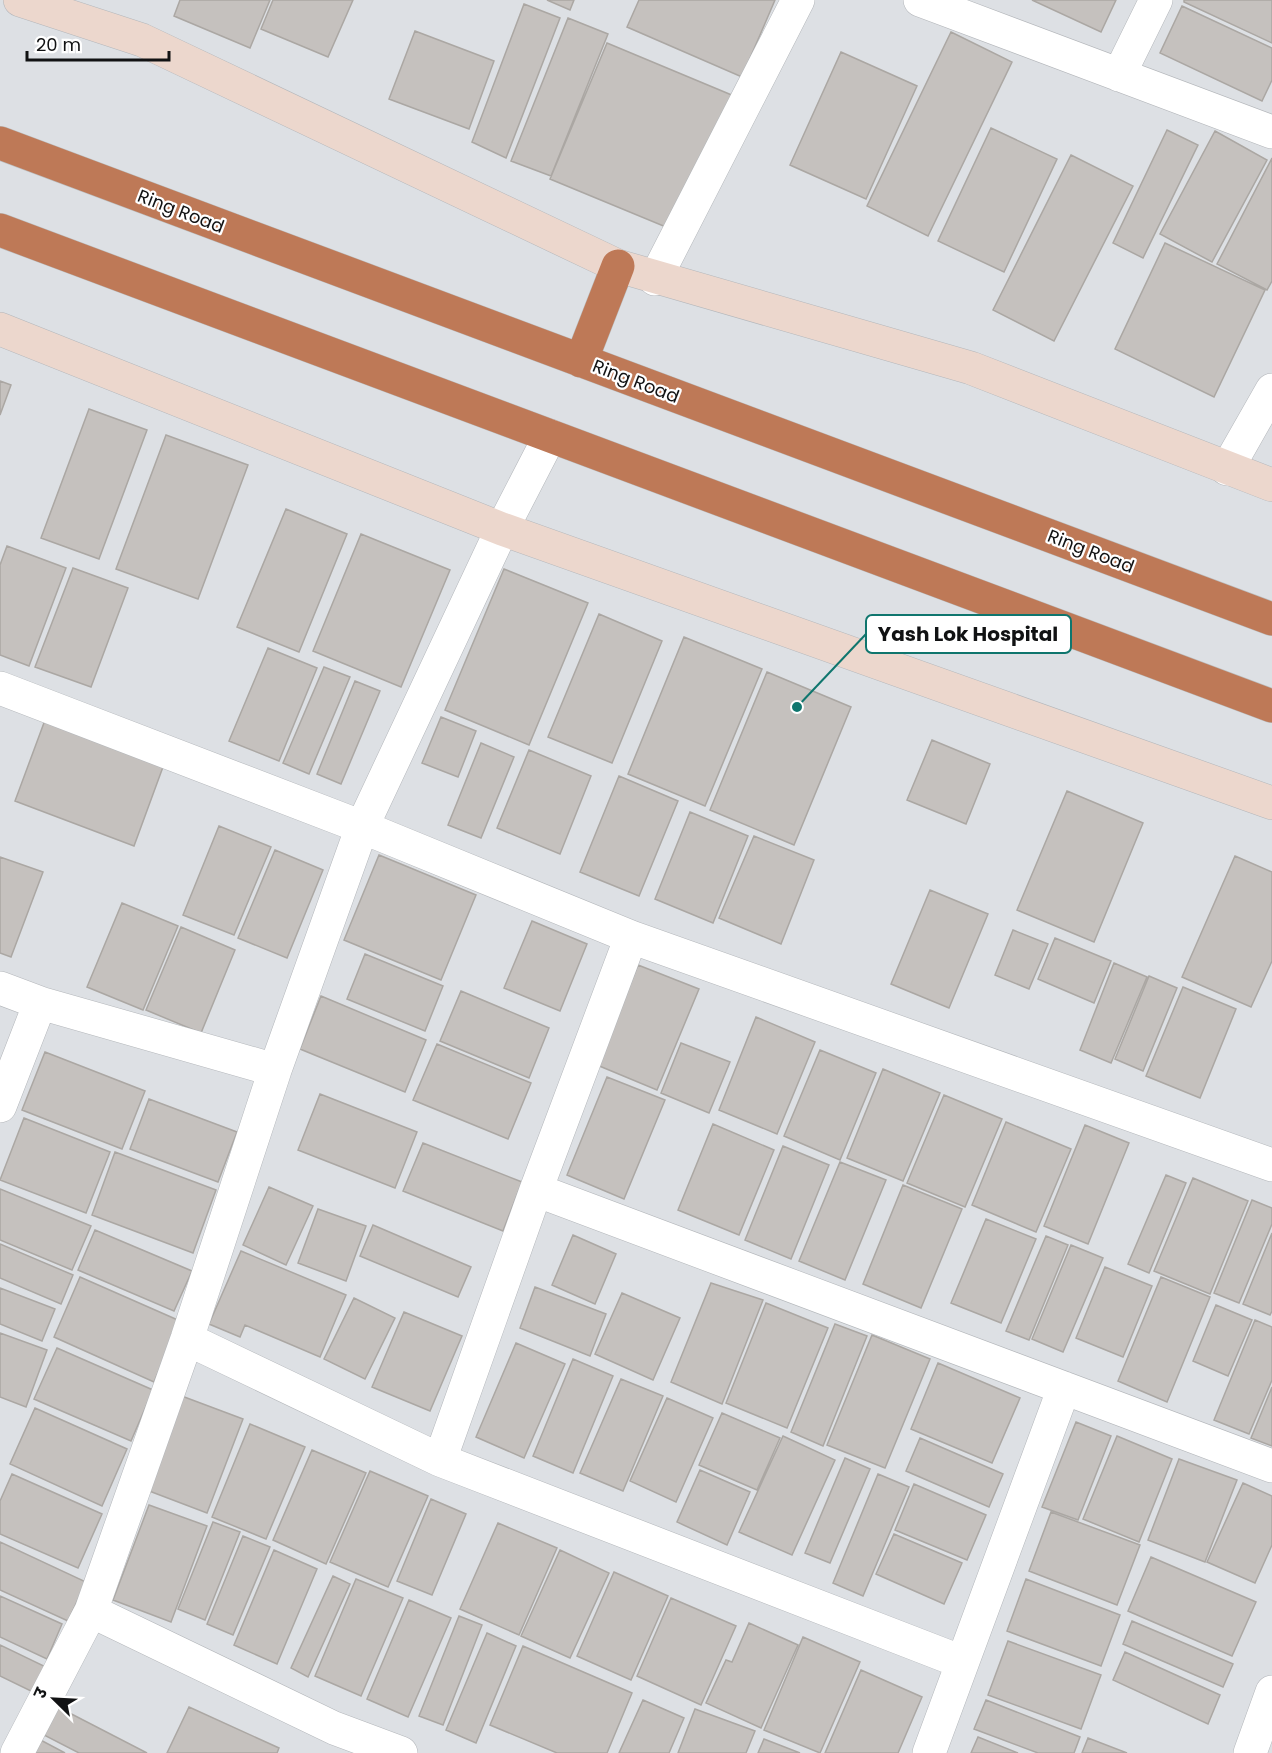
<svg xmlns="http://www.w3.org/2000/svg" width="1272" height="1753" viewBox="0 0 1272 1753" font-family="Poppins,'Noto Sans Devanagari',sans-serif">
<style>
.building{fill:#c5c1be;stroke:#aba7a3;stroke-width:1.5}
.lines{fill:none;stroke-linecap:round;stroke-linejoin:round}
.street-casing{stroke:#b4b7bb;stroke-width:34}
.secondary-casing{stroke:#b4b7bb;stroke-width:34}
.highway-casing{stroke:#bcbdbd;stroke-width:34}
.street{stroke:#fff;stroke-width:33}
.secondary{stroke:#ecd7cd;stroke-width:33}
.highway{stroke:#be7957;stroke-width:33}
.labels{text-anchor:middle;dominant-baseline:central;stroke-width:4.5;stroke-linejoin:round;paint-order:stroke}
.street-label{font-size:18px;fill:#111213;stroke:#fff}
.leader{fill:none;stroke:#0f766e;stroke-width:2}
.callout-dot{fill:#0f766e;stroke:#fff;stroke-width:2}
.callout{fill:#fff;stroke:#0f766e;stroke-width:2}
.callout-label{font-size:20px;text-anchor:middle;font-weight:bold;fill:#111213}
</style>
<rect width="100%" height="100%" fill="#dde0e4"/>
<path class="building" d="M 180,0 L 270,0 L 250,48 L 174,16 Z
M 273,0 L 353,0 L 328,57 L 261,29 Z
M 547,0 L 574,0 L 570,10 Z
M 639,0 L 775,0 L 742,77 L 627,27 Z
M 1032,0 L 1116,0 L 1101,32 Z
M 1184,0 L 1272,0 L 1272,43 L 1184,2 Z
M 524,4 L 560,18 L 506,158 L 472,142 Z
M 1182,6 L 1272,48 L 1272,80 L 1262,101 L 1160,53 Z
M 568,18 L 608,34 L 551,176 L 511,161 Z
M 415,31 L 494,61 L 469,129 L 389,99 Z
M 951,32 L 1012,62 L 928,236 L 867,206 Z
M 607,43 L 734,96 L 678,232 L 550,179 Z
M 841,52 L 917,86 L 866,199 L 790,165 Z
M 991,128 L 1057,159 L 1004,272 L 938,241 Z
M 1167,130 L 1198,145 L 1143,258 L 1113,243 Z
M 1215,131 L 1267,160 L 1212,262 L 1160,234 Z
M 1071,155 L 1133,186 L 1054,341 L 993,310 Z
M 1272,158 L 1272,281 L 1267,290 L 1217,264 Z
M 1165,243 L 1265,290 L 1214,397 L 1115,349 Z
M 0,381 L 11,385 L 0,415 Z
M 89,409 L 147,430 L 99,559 L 41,538 Z
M 166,435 L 248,465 L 198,599 L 116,569 Z
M 286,509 L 347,534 L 299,652 L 237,627 Z
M 361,534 L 450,570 L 401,687 L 313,651 Z
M 7,546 L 66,568 L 29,666 L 0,655 L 0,565 Z
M 73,568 L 128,588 L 91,687 L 35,667 Z
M 504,569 L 588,603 L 529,745 L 445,710 Z
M 599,614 L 662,641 L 612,763 L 548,737 Z
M 684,637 L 762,669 L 705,806 L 628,774 Z
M 268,648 L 317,668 L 279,761 L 229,741 Z
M 324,667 L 350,677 L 309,774 L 283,763 Z
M 767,672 L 851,707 L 794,845 L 710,810 Z
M 355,681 L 380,691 L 341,784 L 317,774 Z
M 48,712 L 167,756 L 134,846 L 15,801 Z
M 441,717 L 476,731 L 458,777 L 422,763 Z
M 932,740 L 990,764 L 966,824 L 907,800 Z
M 481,743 L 514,757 L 481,838 L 448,825 Z
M 529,750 L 591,776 L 560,854 L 497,828 Z
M 619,776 L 678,801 L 639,896 L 580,872 Z
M 1067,791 L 1143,823 L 1094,942 L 1017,910 Z
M 690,812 L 748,836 L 713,923 L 655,899 Z
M 219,826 L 271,847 L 234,935 L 183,915 Z
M 754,836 L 814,860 L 781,944 L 719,918 Z
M 275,850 L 323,870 L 287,958 L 238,938 Z
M 379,855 L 476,895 L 441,980 L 344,940 Z
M 1235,856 L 1272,872 L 1272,961 L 1251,1007 L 1182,977 Z
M 0,857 L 43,872 L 11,957 L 0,953 Z
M 930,890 L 988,914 L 949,1008 L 891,984 Z
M 122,903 L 178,926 L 143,1010 L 87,987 Z
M 532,921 L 587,944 L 560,1011 L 504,988 Z
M 181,927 L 235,950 L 201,1033 L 146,1010 Z
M 1013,930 L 1048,944 L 1029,989 L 995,975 Z
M 1055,938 L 1111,961 L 1094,1003 L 1038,979 Z
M 365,954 L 443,986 L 425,1031 L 347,999 Z
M 1114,963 L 1147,977 L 1111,1063 L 1080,1050 Z
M 638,965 L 699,989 L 657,1090 L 597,1065 Z
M 1149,976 L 1177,988 L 1143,1071 L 1115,1059 Z
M 1183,987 L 1236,1009 L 1200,1098 L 1146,1076 Z
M 461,991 L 549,1028 L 529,1078 L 440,1041 Z
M 321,996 L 426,1040 L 405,1092 L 300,1049 Z
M 756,1017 L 815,1042 L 777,1134 L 719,1110 Z
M 681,1043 L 730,1062 L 709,1113 L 661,1093 Z
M 437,1044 L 531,1083 L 508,1139 L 413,1100 Z
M 820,1050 L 876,1073 L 840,1160 L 784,1136 Z
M 45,1052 L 145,1091 L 122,1149 L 22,1110 Z
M 883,1069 L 940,1093 L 903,1181 L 847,1158 Z
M 607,1077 L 665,1100 L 624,1199 L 567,1175 Z
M 320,1094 L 417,1132 L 395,1188 L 298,1150 Z
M 944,1095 L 1002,1119 L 965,1207 L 907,1183 Z
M 149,1099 L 237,1132 L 218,1182 L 130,1149 Z
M 24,1118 L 110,1152 L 86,1213 L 0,1180 Z
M 1006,1122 L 1071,1149 L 1036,1232 L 972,1205 Z
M 713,1124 L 774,1150 L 739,1235 L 678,1210 Z
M 1085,1125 L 1129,1143 L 1088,1244 L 1044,1226 Z
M 423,1143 L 522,1182 L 503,1231 L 403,1191 Z
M 783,1146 L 829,1165 L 791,1259 L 745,1240 Z
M 115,1152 L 216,1190 L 193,1253 L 92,1215 Z
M 840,1162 L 886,1180 L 845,1280 L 799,1261 Z
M 1166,1175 L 1186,1183 L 1149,1273 L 1128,1264 Z
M 1193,1178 L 1248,1201 L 1210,1294 L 1154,1271 Z
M 903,1185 L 962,1209 L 921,1308 L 863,1284 Z
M 269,1187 L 313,1206 L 286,1265 L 243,1245 Z
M 0,1189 L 91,1226 L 72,1270 L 0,1240 Z
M 1252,1200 L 1272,1208 L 1272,1224 L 1239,1303 L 1214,1293 Z
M 318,1209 L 366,1226 L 346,1281 L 298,1263 Z
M 986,1219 L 1036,1239 L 1001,1323 L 951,1303 Z
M 373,1225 L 471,1267 L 458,1297 L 360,1256 Z
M 95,1230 L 192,1271 L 174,1311 L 78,1270 Z
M 1272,1233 L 1272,1311 L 1270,1315 L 1243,1304 Z
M 573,1235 L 616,1254 L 595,1304 L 552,1285 Z
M 1046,1236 L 1068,1245 L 1029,1340 L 1006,1331 Z
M 0,1244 L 73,1275 L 61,1304 L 0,1278 Z
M 1071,1245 L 1103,1258 L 1063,1352 L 1032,1339 Z
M 241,1251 L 346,1295 L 320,1357 L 245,1325 L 240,1337 L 209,1324 Z
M 1105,1267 L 1152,1286 L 1123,1357 L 1076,1338 Z
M 80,1277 L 180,1321 L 154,1382 L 54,1337 Z
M 1161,1277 L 1210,1297 L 1167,1402 L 1118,1381 Z
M 711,1283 L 763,1300 L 722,1404 L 671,1382 Z
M 535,1287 L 606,1314 L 590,1356 L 520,1328 Z
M 0,1288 L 55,1309 L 42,1341 L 0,1324 Z
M 622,1293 L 680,1318 L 653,1380 L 595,1354 Z
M 354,1298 L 395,1318 L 365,1379 L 324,1359 Z
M 766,1303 L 828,1328 L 787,1428 L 726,1403 Z
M 1216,1305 L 1252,1320 L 1228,1376 L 1193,1361 Z
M 404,1312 L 462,1336 L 430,1411 L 372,1387 Z
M 1255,1320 L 1272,1327 L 1272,1380 L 1249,1434 L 1214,1420 Z
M 835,1324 L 867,1336 L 823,1446 L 791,1432 Z
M 0,1333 L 47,1350 L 26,1407 L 0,1397 Z
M 872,1335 L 930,1359 L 885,1468 L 827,1445 Z
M 516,1343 L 565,1364 L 524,1458 L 476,1437 Z
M 57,1348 L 153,1390 L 131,1441 L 34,1399 Z
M 573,1359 L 613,1376 L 573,1473 L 533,1456 Z
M 938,1363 L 1020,1398 L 992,1463 L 911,1429 Z
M 621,1379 L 663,1396 L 623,1491 L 580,1473 Z
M 1272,1387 L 1272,1446 L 1251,1438 Z
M 179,1395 L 243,1419 L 207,1513 L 144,1489 Z
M 667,1398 L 713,1418 L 676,1502 L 630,1481 Z
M 35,1408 L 127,1449 L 102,1506 L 10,1464 Z
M 722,1413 L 780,1438 L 757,1490 L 699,1465 Z
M 1076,1422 L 1111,1436 L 1078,1520 L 1042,1507 Z
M 250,1424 L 305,1447 L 266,1539 L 212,1517 Z
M 783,1436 L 835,1460 L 792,1555 L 739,1532 Z
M 1117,1436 L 1172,1459 L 1139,1542 L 1083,1519 Z
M 920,1438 L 1003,1474 L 989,1507 L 906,1471 Z
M 312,1450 L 366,1473 L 326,1564 L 273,1540 Z
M 845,1458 L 870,1469 L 830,1563 L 805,1553 Z
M 1179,1459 L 1237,1480 L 1205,1562 L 1148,1540 Z
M 700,1470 L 750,1492 L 727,1545 L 677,1522 Z
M 370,1471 L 428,1496 L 388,1587 L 330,1562 Z
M 12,1474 L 102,1514 L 78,1568 L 0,1534 L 0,1501 Z
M 878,1474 L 909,1487 L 863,1596 L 833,1583 Z
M 1243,1483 L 1272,1496 L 1272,1545 L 1255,1583 L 1207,1562 Z
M 914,1484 L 986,1515 L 967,1560 L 895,1530 Z
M 431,1499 L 466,1514 L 432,1595 L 397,1581 Z
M 149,1505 L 207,1526 L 171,1622 L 113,1600 Z
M 1051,1512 L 1140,1545 L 1117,1605 L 1029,1571 Z
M 213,1522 L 240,1532 L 205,1620 L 178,1609 Z
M 498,1523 L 557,1548 L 519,1635 L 460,1609 Z
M 894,1534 L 962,1563 L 944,1604 L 876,1574 Z
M 243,1536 L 270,1547 L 233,1635 L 207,1624 Z
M 0,1542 L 86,1582 L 68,1621 L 0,1590 Z
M 274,1550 L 317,1569 L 277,1664 L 234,1645 Z
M 560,1550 L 609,1573 L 570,1658 L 521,1636 Z
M 1151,1557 L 1256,1602 L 1232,1656 L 1128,1611 Z
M 614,1572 L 668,1596 L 631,1680 L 577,1656 Z
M 333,1576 L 350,1584 L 308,1677 L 291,1668 Z
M 356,1579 L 403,1598 L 361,1696 L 315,1676 Z
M 1026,1579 L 1120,1615 L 1101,1666 L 1007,1631 Z
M 0,1596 L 62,1624 L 47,1659 L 0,1637 Z
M 671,1598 L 736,1626 L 701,1705 L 637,1676 Z
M 409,1600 L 451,1618 L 408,1717 L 367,1699 Z
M 459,1616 L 482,1625 L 443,1725 L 419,1716 Z
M 1132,1621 L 1233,1664 L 1223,1687 L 1123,1644 Z
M 749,1623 L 798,1645 L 761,1728 L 706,1703 L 726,1660 L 732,1662 Z
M 487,1633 L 516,1646 L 476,1743 L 446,1730 Z
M 803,1637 L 860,1662 L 820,1753 L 764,1730 Z
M 1008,1641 L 1101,1675 L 1081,1729 L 988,1695 Z
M 0,1645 L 48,1668 L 35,1693 L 0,1676 Z
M 523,1646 L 632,1693 L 607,1753 L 557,1753 L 490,1725 Z
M 1125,1652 L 1220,1695 L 1208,1724 L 1113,1680 Z
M 861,1670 L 922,1697 L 898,1753 L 825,1753 Z
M 643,1700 L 684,1718 L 669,1753 L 619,1753 Z
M 986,1700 L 1080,1737 L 1074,1753 L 1038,1753 L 974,1729 Z
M 56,1706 L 147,1753 L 79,1753 L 42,1734 Z
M 189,1707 L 279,1748 L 277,1753 L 167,1753 Z
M 695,1709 L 755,1731 L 746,1753 L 678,1753 Z
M 33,1736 L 65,1753 L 24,1753 Z
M 978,1737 L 1018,1753 L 971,1753 Z
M 1088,1738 L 1127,1753 L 1082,1753 Z
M 764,1739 L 800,1753 L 758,1753 Z"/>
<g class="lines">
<g class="street-casing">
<path id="street" d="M 920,0 L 1272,132
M 1119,75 L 1156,0
M 655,279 L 798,0
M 1227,469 L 1272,390
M 0,688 L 362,827 L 631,937 L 1272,1165
M 0,988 L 40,1003 L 275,1070
M 0,1106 L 40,1003
M 536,1190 L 1272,1466
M 187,1339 L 440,1460 L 962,1662
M 440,1460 L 536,1190 L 631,937
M 91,1611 L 334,1728 L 401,1753
M 17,1753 L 91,1611 L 187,1339 L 275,1070 L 362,827 L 502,529 L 550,436
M 929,1753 L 1064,1388
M 1250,1753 L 1272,1692"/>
</g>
<g class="secondary-casing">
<path id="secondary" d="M 20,0 L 142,40 L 618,266 L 971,368 L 1272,485
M 0,329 L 502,529 L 1272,803"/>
</g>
<g class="highway-casing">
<path id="highway" d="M 0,143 L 1272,619
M 0,230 L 1272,706
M 581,361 L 618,266"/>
</g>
<use href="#street" class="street"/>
<use href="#secondary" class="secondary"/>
<use href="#highway" class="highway"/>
</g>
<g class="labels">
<g class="street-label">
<text transform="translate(181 211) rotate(21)">Ring Road</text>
<text transform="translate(636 381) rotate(21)">Ring Road</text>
<text transform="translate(1091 551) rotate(21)">Ring Road</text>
</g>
</g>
<path class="leader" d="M797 707L866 634"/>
<circle class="callout-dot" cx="797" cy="707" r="6"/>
<rect class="callout" x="866" y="615" width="205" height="38" rx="6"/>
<g class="callout-label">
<text x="968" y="641">Yash Lok Hospital</text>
</g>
<g transform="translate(54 1699) rotate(294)" stroke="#ffffff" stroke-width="4.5" paint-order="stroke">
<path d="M0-4.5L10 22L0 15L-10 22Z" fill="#111213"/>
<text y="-9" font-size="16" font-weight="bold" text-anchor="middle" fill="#111213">उ</text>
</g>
<path d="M27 51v9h142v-9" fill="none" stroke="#111213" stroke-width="3"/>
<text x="36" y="51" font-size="18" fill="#111213" stroke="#ffffff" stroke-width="4.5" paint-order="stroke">20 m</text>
</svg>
